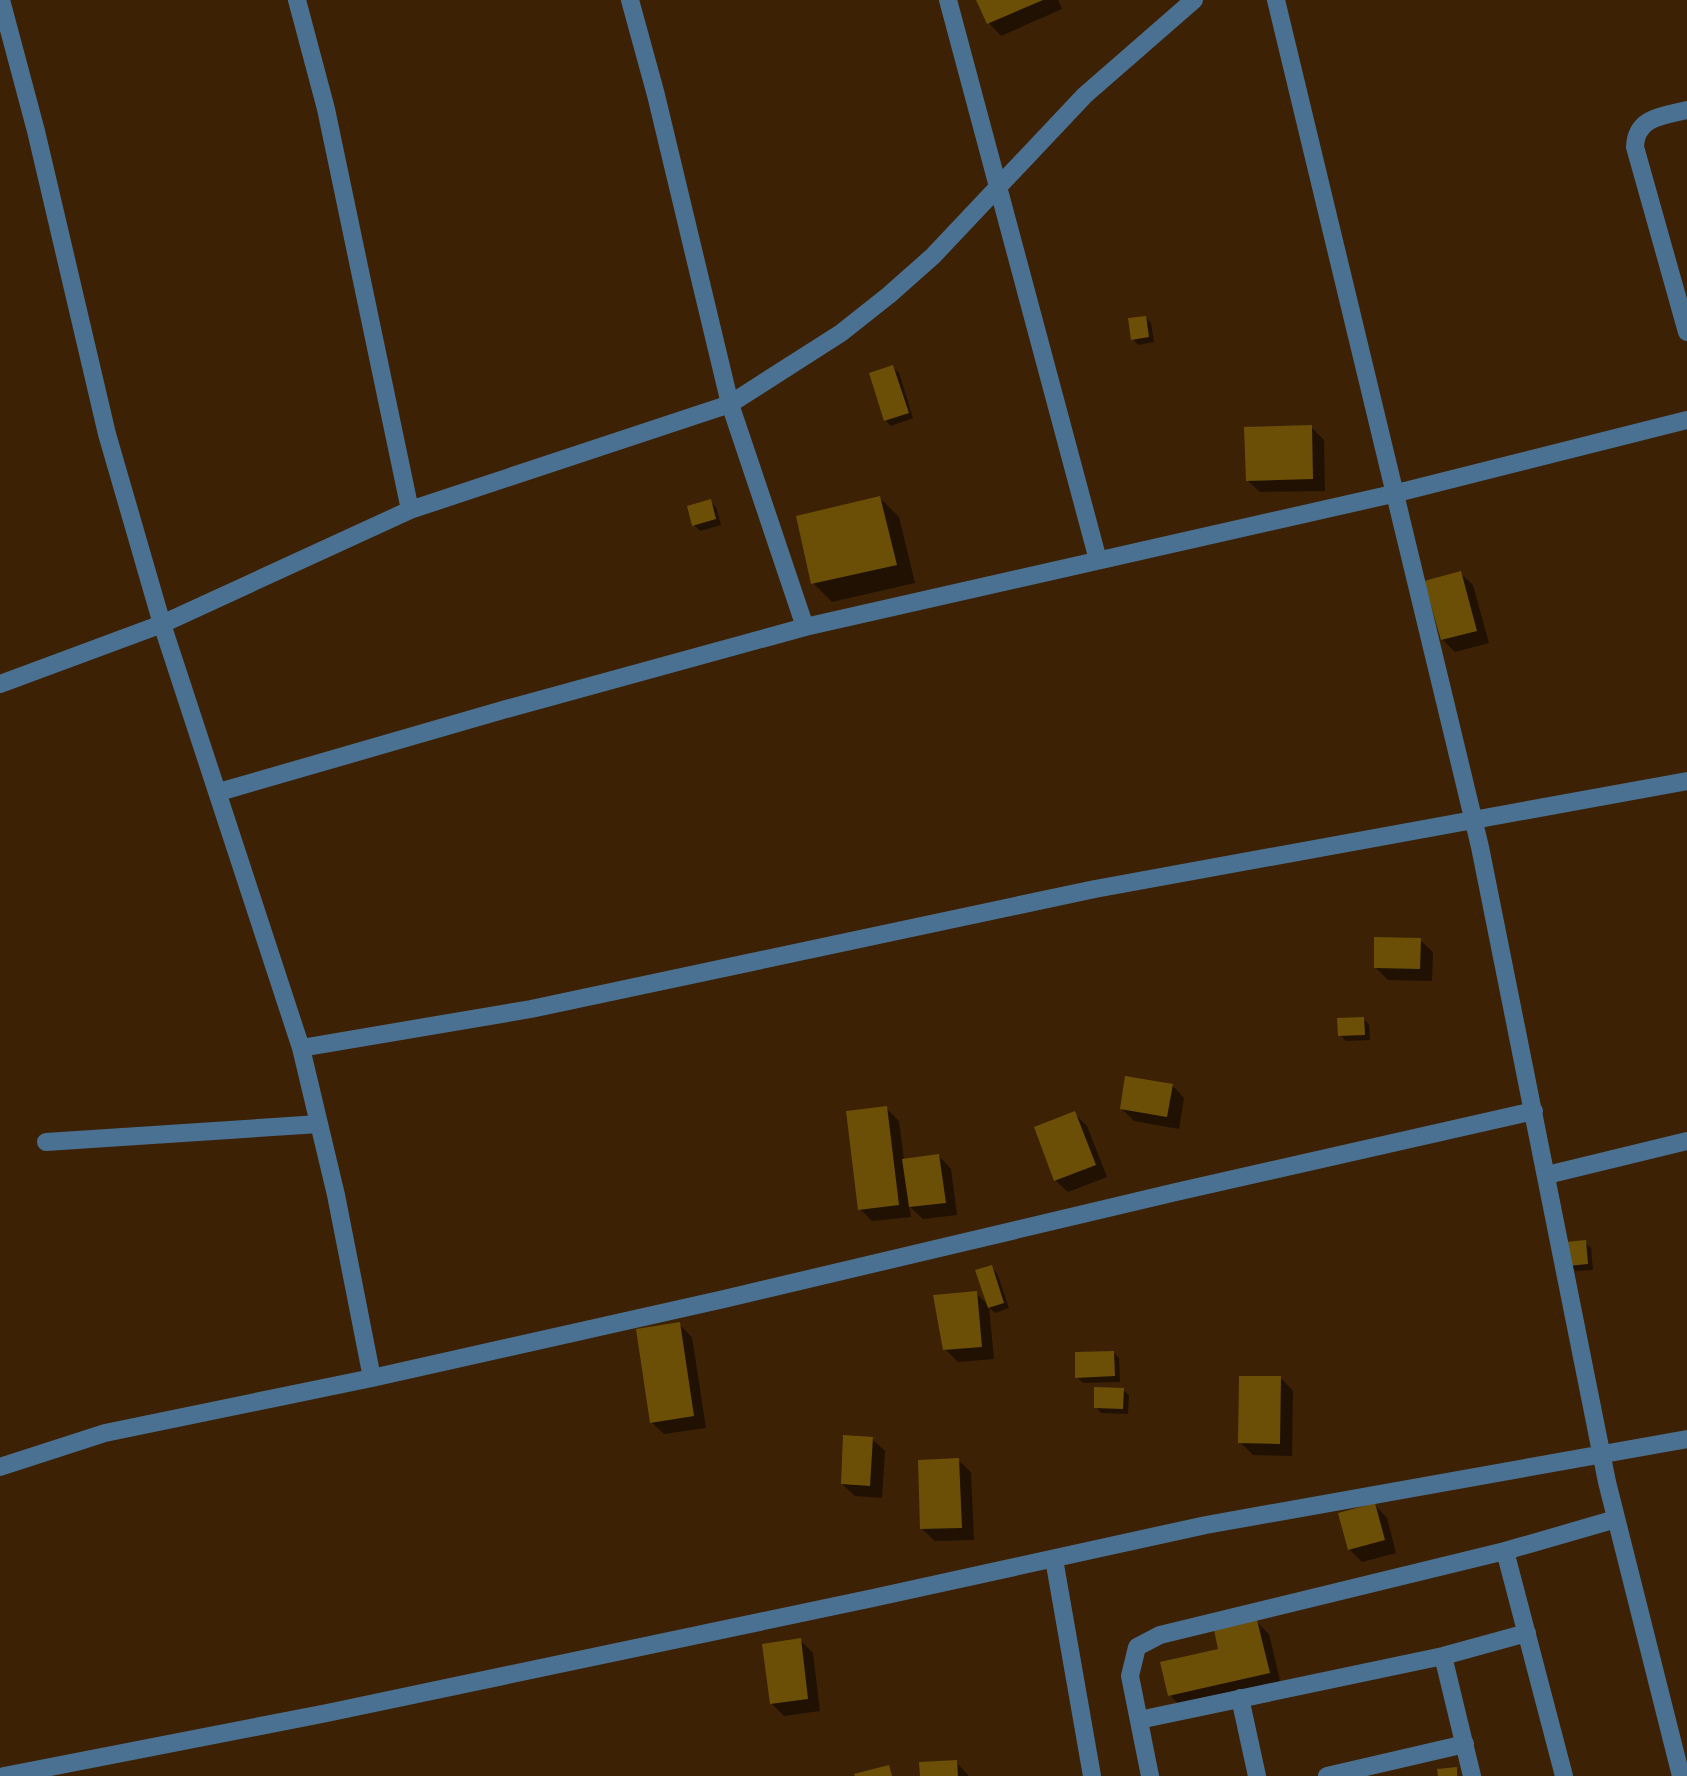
<svg xmlns="http://www.w3.org/2000/svg" width="1687" height="1776" viewBox="0 0 1687 1776" font-family="'Playfair Display',serif">
<style>
.shadow{fill:#0007}
.building{fill:#6c4f07}
.lines{fill:none;stroke-linecap:round;stroke-linejoin:round}
.minor{stroke:#4a7191;stroke-width:18}
</style>
<rect width="100%" height="100%" fill="#3c2105"/>
<path class="shadow" d="M 978,0 L 1058,0 L 1062,9 L 1001,36 L 989,23 Z
M 1145,317 L 1151,323 L 1154,342 L 1138,345 L 1133,339 Z
M 893,367 L 899,373 L 913,418 L 891,426 L 885,420 Z
M 1311,427 L 1324,440 L 1325,491 L 1260,492 L 1247,480 Z
M 880,498 L 899,517 L 915,583 L 832,602 L 813,583 Z
M 710,501 L 716,507 L 721,525 L 700,531 L 694,525 Z
M 1460,573 L 1473,585 L 1489,643 L 1455,652 L 1443,640 Z
M 1420,940 L 1433,952 L 1432,981 L 1388,980 L 1375,967 Z
M 1363,1019 L 1369,1024 L 1370,1040 L 1346,1041 L 1340,1035 Z
M 1172,1085 L 1184,1098 L 1179,1129 L 1134,1121 L 1122,1109 Z
M 886,1108 L 899,1121 L 904,1160 L 939,1156 L 951,1169 L 957,1215 L 923,1219 L 909,1206 L 911,1217 L 872,1221 L 860,1209 Z
M 1075,1114 L 1087,1126 L 1107,1177 L 1068,1192 L 1055,1180 Z
M 1585,1242 L 1591,1248 L 1593,1270 L 1576,1271 L 1570,1265 Z
M 991,1267 L 997,1273 L 1009,1308 L 995,1313 L 989,1307 L 994,1359 L 958,1362 L 945,1349 L 976,1293 L 989,1306 Z
M 679,1324 L 692,1337 L 706,1428 L 664,1434 L 651,1422 Z
M 1113,1352 L 1119,1358 L 1120,1382 L 1083,1383 L 1077,1377 Z
M 1281,1378 L 1293,1391 L 1292,1456 L 1253,1455 L 1240,1442 Z
M 1123,1390 L 1129,1395 L 1128,1414 L 1101,1413 L 1096,1407 Z
M 872,1439 L 885,1451 L 882,1498 L 855,1496 L 842,1484 Z
M 958,1460 L 971,1472 L 974,1540 L 935,1541 L 922,1529 Z
M 1375,1505 L 1387,1518 L 1396,1553 L 1362,1562 L 1349,1549 Z
M 1257,1622 L 1269,1634 L 1281,1685 L 1182,1708 L 1170,1695 Z
M 800,1640 L 813,1653 L 820,1711 L 784,1716 L 771,1703 Z
M 956,1762 L 969,1776 L 922,1776 Z"/>
<path class="building" d="M 976,0 L 1043,0 L 987,24 Z
M 1146,316 L 1149,337 L 1131,340 L 1128,318 Z
M 893,365 L 909,413 L 884,421 L 869,373 Z
M 1312,425 L 1313,479 L 1246,481 L 1244,427 Z
M 880,496 L 897,565 L 811,584 L 796,516 Z
M 711,499 L 716,519 L 692,526 L 687,506 Z
M 1461,571 L 1477,631 L 1441,640 L 1424,581 Z
M 1374,937 L 1421,938 L 1420,969 L 1374,968 Z
M 1364,1017 L 1365,1035 L 1338,1036 L 1337,1018 Z
M 1125,1076 L 1173,1084 L 1167,1117 L 1120,1109 Z
M 887,1106 L 899,1205 L 858,1210 L 846,1111 Z
M 1075,1111 L 1096,1165 L 1054,1181 L 1034,1127 Z
M 939,1154 L 946,1203 L 909,1207 L 902,1159 Z
M 1586,1240 L 1588,1264 L 1568,1266 L 1566,1242 Z
M 992,1265 L 1004,1303 L 988,1308 L 975,1270 Z
M 977,1291 L 982,1347 L 943,1350 L 933,1295 Z
M 680,1322 L 694,1416 L 650,1423 L 636,1329 Z
M 1114,1351 L 1115,1376 L 1075,1378 L 1075,1352 Z
M 1239,1376 L 1281,1376 L 1280,1444 L 1238,1443 Z
M 1094,1387 L 1124,1388 L 1123,1409 L 1094,1408 Z
M 843,1435 L 873,1437 L 870,1486 L 841,1484 Z
M 959,1458 L 962,1528 L 920,1529 L 918,1460 Z
M 1375,1503 L 1385,1540 L 1348,1550 L 1338,1513 Z
M 1257,1620 L 1270,1673 L 1168,1696 L 1160,1662 L 1218,1649 L 1214,1630 Z
M 801,1638 L 808,1699 L 770,1704 L 762,1644 Z
M 957,1760 L 958,1776 L 920,1776 L 919,1762 Z
M 889,1765 L 892,1776 L 855,1776 L 854,1774 Z
M 1457,1767 L 1457,1776 L 1438,1776 L 1437,1769 Z"/>
<g class="lines">
<path class="minor" d="M 1,0 L 36,131 L 107,434 L 162,624 L 301,1048 L 336,1195 L 372,1378
M 297,0 L 326,109 L 410,510
M 630,0 L 656,95 L 730,404 L 805,627
M 948,0 L 1098,560
M 1276,0 L 1480,847 L 1607,1482 L 1681,1776
M 1687,110 C 1662,116 1636,117 1635,147 L 1687,332
M 0,684 L 162,624 L 410,510 L 730,404 L 841,333 L 889,295 L 933,256 L 1085,95 L 1194,0
M 219,792 L 510,708 L 805,627 L 1397,493 L 1687,420
M 301,1048 L 531,1009 L 1095,889 L 1687,781
M 46,1142 L 319,1124
M 1547,1175 L 1687,1141
M 0,1467 L 105,1433 L 372,1378 L 724,1299 L 1176,1192 L 1534,1111
M 1505,1551 L 1564,1776
M 1054,1559 L 1092,1776
M 1443,1656 L 1472,1776
M 1240,1698 L 1257,1776
M 1139,1720 L 1443,1656 L 1527,1633
M 4,1776 L 327,1713 L 873,1598 L 1206,1525 L 1687,1439
M 1150,1776 L 1130,1676 L 1137,1647 L 1160,1635 L 1505,1551 L 1616,1519
M 1327,1776 L 1465,1744"/>
</g>
</svg>
